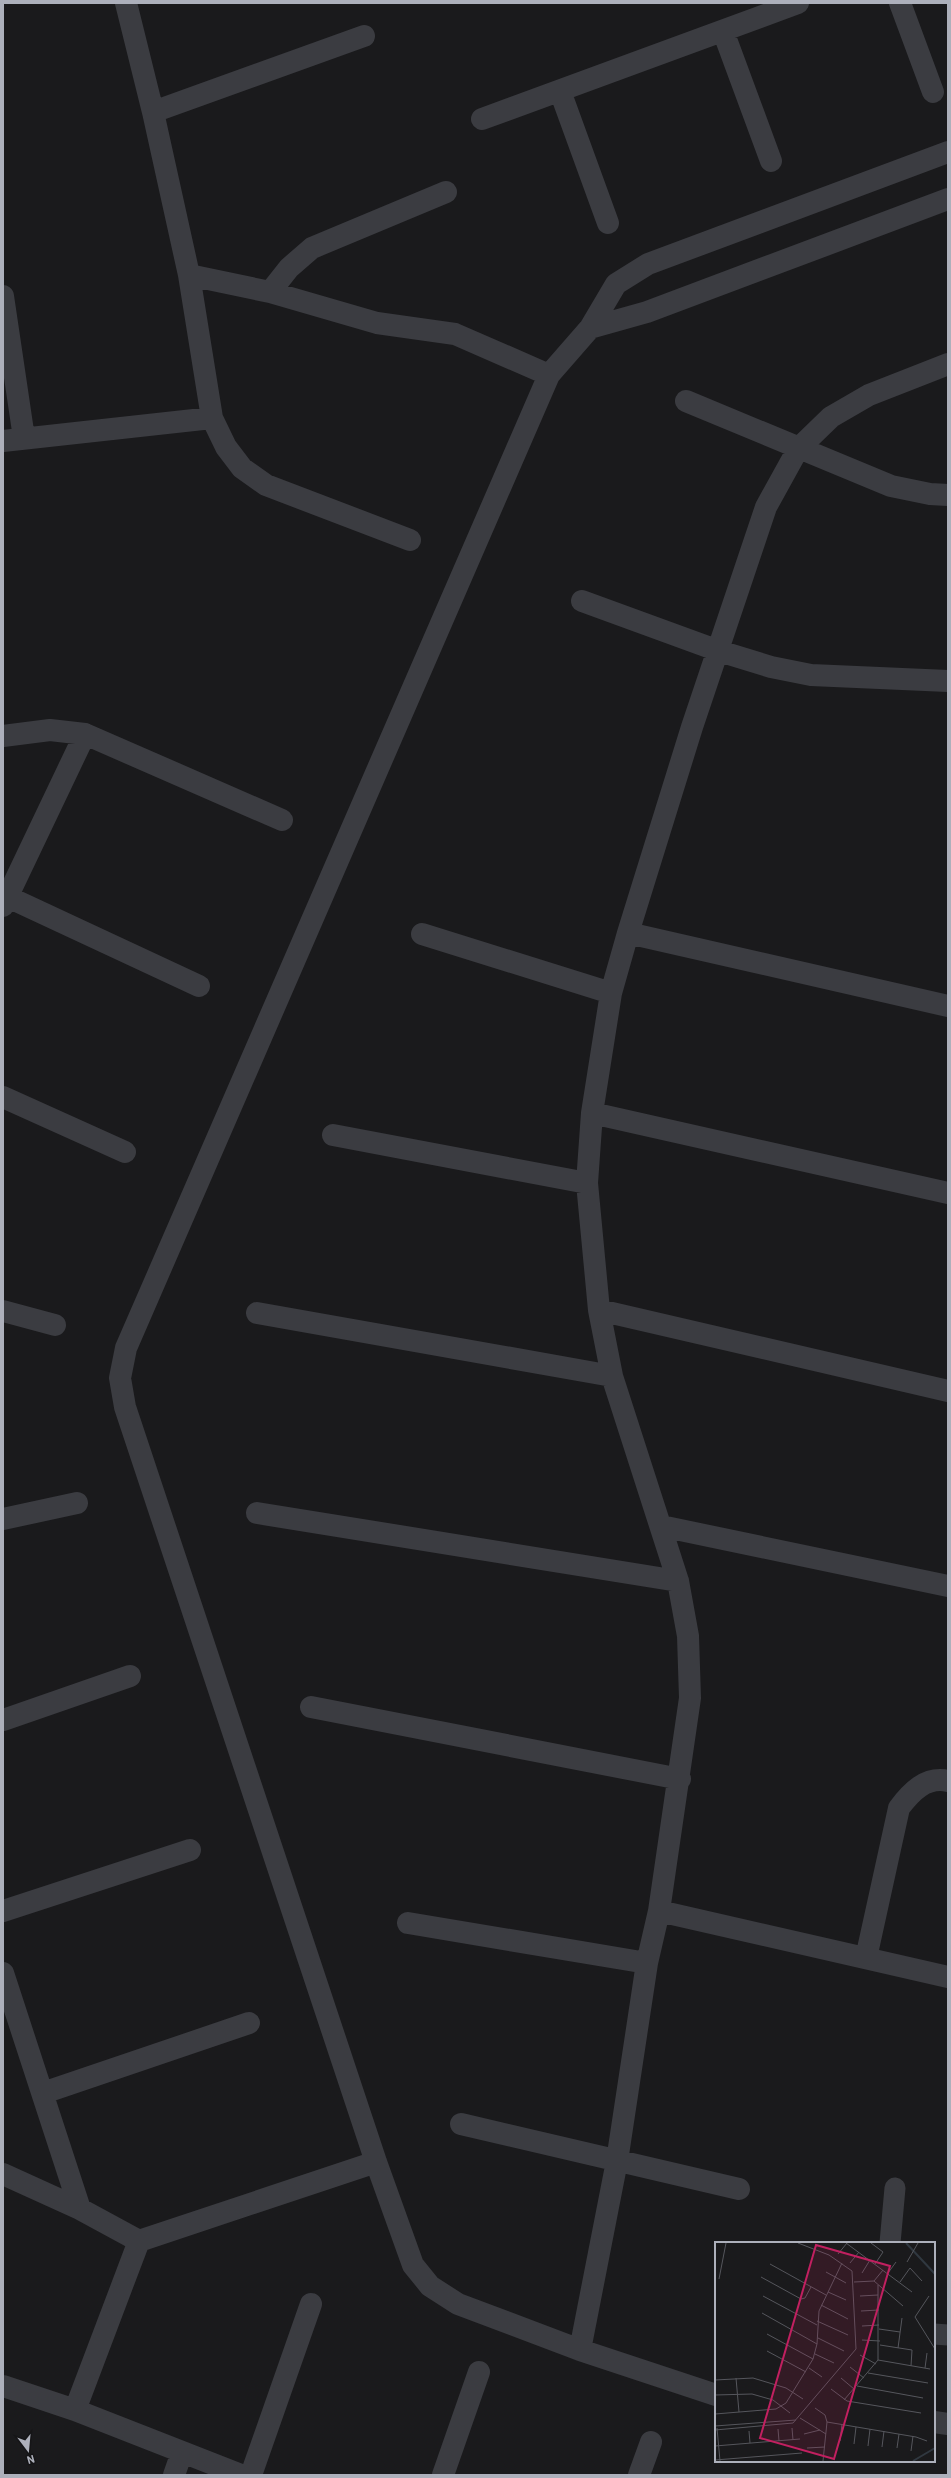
<svg xmlns="http://www.w3.org/2000/svg" width="951" height="2478" viewBox="0 0 951 2478" font-family="Barlow,sans-serif">
<style>
.lines{fill:none;stroke-linecap:round;stroke-linejoin:round}
.lane{stroke:#3b3c41;stroke-width:21}
.street{stroke:#3b3c41;stroke-width:22}
.inset-river{fill:none;stroke:#303840;stroke-width:2}
.inset-road{fill:none;stroke:#55565c;stroke-width:1}
.view{fill:#c12060;fill-opacity:0.15;stroke:#c12060;stroke-width:2}
.inset-edge{fill:none;stroke:#adb0bb;stroke-width:2}
</style>
<rect width="100%" height="100%" fill="#1a1a1c"/>
<g class="lines">
<path class="lane" d="M 890,2243 L 895,2188
M 934,2334 L 948,2335"/>
<path class="street" d="M 126,3 L 153,112 L 189,275 L 212,418 L 226,447 L 242,468 L 266,485 L 410,540
M 900,3 L 933,92
M 723,31 L 771,161
M 560,91 L 608,223
M 153,112 L 364,36
M 482,119 L 798,3
M 189,275 L 270,292 L 377,323 L 455,334 L 549,375
M 270,292 L 289,268 L 312,248 L 446,192
M 3,296 L 24,438
M 590,328 L 647,312 L 948,199
M 686,401 L 891,486 L 930,494 L 948,495
M 3,441 L 212,418
M 582,601 L 719,651 L 771,667 L 811,675 L 948,681
M 3,736 L 50,730 L 85,734 L 282,820
M 8,897 L 199,986
M 3,906 L 85,734
M 628,933 L 948,1006
M 422,934 L 611,993
M 3,1097 L 125,1152
M 592,1113 L 948,1193
M 333,1135 L 587,1183
M 599,1310 L 948,1391
M 3,1311 L 55,1325
M 257,1313 L 612,1376
M 257,1513 L 678,1581
M 3,1519 L 77,1503
M 661,1526 L 948,1586
M 311,1707 L 680,1779
M 3,1720 L 130,1676
M 3,1911 L 190,1850
M 659,1911 L 948,1977
M 408,1923 L 647,1963
M 866,1958 L 899,1808 C 911,1792 926,1776 948,1781
M 3,1973 L 80,2209
M 43,2093 L 249,2023
M 461,2124 L 739,2189
M 3,2174 L 80,2209 L 139,2241
M 580,2350 L 617,2161 L 647,1963 L 659,1911 L 690,1698 L 688,1636 L 678,1581 L 612,1376 L 599,1310 L 587,1183 L 592,1113 L 611,993 L 628,933 L 692,727 L 766,507 L 798,449 L 831,417 L 869,395 L 948,364
M 3,2386 L 75,2410 L 241,2475
M 716,2395 L 580,2350 L 458,2304 L 430,2286 L 413,2265 L 376,2162 L 125,1407 L 120,1378 L 126,1348 L 549,375 L 590,328 L 616,284 L 648,264 L 948,152
M 75,2410 L 139,2241 L 376,2162
M 934,2422 L 948,2424
M 174,2475 L 182,2452
M 251,2475 L 311,2304
M 443,2475 L 479,2372
M 639,2475 L 651,2442"/>
</g>
<g transform="translate(715 2242)">
<rect width="220" height="220" fill="#1a1a1c"/>
<path class="inset-river" d="M 191,1 L 220,32M 198,219 L 220,206"/>
<path class="inset-road" d="M 131,1 L 197,50M 156,1 L 168,10 L 160,22M 123,12 L 132,1M 192,20 L 203,1M 135,21 L 144,10M 55,22 L 111,53M 111,30 L 131,41M 147,31 L 155,18M 173,31 L 181,20M 46,35 L 86,57 L 90,56 L 96,45M 4,37 L 11,1M 159,39 L 188,64M 139,40 L 159,39 L 168,28M 185,40 L 195,26 L 207,39M 113,50 L 131,58M 48,54 L 102,83M 145,54 L 163,53M 214,54 L 200,75 L 220,107M 106,63 L 133,77M 146,69 L 164,68M 47,71 L 102,102M 102,79 L 133,93M 147,84 L 164,83M 164,87 L 185,90M 52,92 L 98,117M 103,96 L 129,109M 147,98 L 165,99M 165,103 L 197,108 L 196,124M 183,106 L 187,76M 52,109 L 91,130M 100,112 L 119,121M 145,113 L 161,122M 163,118 L 215,127M 135,125 L 149,136M 94,126 L 107,135M 210,126 L 212,111M 153,131 L 213,141M 21,136 L 24,170M 126,136 L 139,147M 0,138 L 38,136 L 71,146 L 88,157M 142,144 L 208,156M 116,147 L 132,159 L 206,171M 0,153 L 37,152 L 58,158 L 75,171M 129,158 L 163,118 L 163,43M 100,166 L 110,173 L 112,180 L 108,219M 0,172 L 61,167 L 71,161 L 98,117 L 102,102 L 104,69 L 127,21M 85,176 L 111,192M 112,180 L 201,195 L 212,199M 0,184 L 81,178M 2,186 L 5,219M 77,186 L 78,198M 63,187 L 64,199M 0,188 L 78,181 L 141,107 L 137,29 L 114,13 L 83,1M 34,189 L 35,201M 89,192 L 105,188M 125,199 L 127,182M 139,202 L 141,185M 0,204 L 85,197M 153,204 L 155,187M 167,205 L 169,189M 92,206 L 110,205M 182,206 L 184,192M 196,209 L 198,194M 0,218 L 87,211"/>
<path class="view" d="M 101,3 L 175,24 L 119,217 L 45,196 Z"/>
<rect width="220" height="220" class="inset-edge"/>
</g>
<rect width="951" height="2478" fill="none" stroke="#adb0bb" stroke-width="8"/>
<g transform="translate(28 2450) rotate(164)" stroke="#151517" stroke-width="3" paint-order="stroke">
<path d="M0-3L7 15L0 10L-7 15Z" fill="#adb0bb"/>
<text y="-6" font-size="11" font-weight="bold" text-anchor="middle" fill="#adb0bb">N</text>
</g>
</svg>
